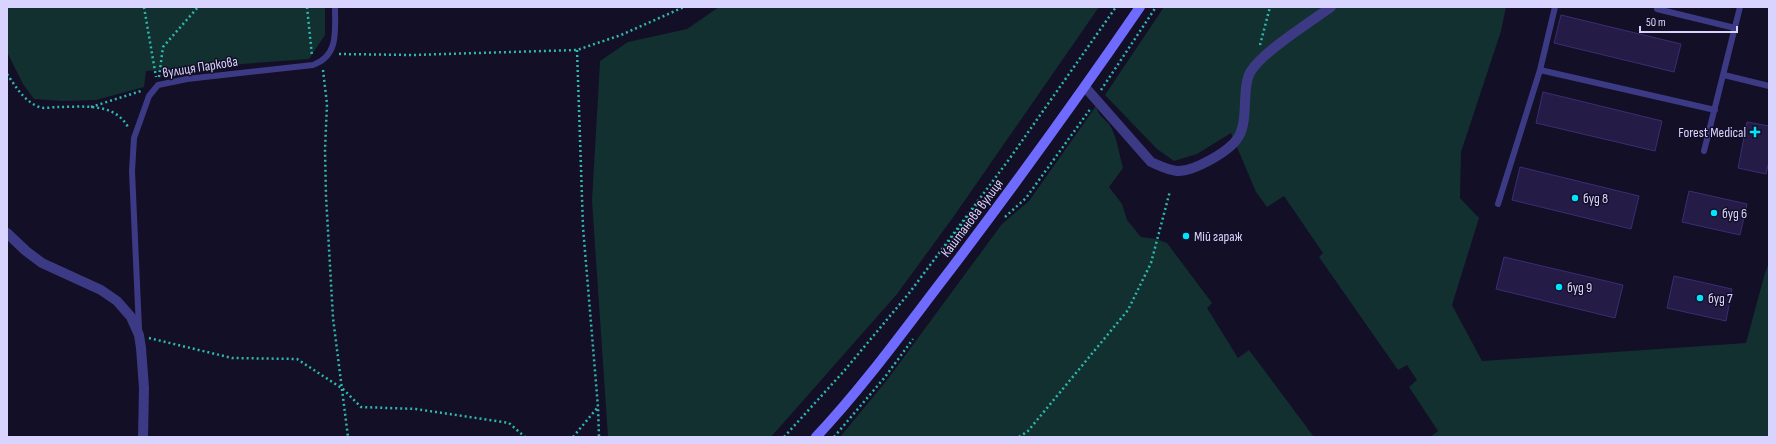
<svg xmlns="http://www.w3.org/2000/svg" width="1776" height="444" viewBox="0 0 1776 444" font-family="'Sofia Sans Condensed',sans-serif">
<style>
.green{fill:#12302f}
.building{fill:#241b47;stroke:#3b2d73}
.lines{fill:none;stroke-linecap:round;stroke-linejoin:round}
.path{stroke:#2fb8b0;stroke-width:2.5;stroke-dasharray:2 3;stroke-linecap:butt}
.service{stroke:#3d3a85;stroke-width:6}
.minor{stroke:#3d3a85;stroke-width:10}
.secondary{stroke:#6f6bff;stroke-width:10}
.poi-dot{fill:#00e5ff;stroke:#130f26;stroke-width:1.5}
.labels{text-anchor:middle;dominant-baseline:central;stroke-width:3;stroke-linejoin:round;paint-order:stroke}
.street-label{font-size:14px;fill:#d9d4ff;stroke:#130f26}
.poi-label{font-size:14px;fill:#d9d4ff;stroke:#130f26;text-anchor:start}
</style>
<rect width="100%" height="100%" fill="#130f26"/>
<path class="green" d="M 7,7 L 325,7 L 325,35 L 309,59 L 146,71 L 144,87 L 96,100 L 62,101 L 34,99 L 23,84 L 7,52 Z
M 719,7 L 1099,7 L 954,216 L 897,294 L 771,437 L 608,437 L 592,201 L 600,61 L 628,42 L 687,29 Z
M 1164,7 L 1506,7 L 1501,31 L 1461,152 L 1460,198 L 1479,218 L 1452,305 L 1482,361 L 1746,343 L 1765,273 L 1769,262 L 1769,437 L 1430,437 L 1438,431 L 1409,387 L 1417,380 L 1407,365 L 1398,370 L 1319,257 L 1323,253 L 1284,196 L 1267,207 L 1256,192 L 1231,133 L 1197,154 L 1174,161 L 1157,149 L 1105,95 Z
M 1096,106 C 1100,118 1102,116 1109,124 C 1117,136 1119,154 1123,168 L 1109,187 L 1122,204 L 1127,220 L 1141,237 L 1156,239 L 1167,243 L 1212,303 L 1207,308 L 1238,358 L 1249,350 L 1314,437 L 840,437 L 887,380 L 1002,224 L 1029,201 Z"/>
<path class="building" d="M 1561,15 L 1681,44 L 1674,72 L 1554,43 Z
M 1543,92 L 1662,121 L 1655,151 L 1536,123 Z
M 1747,122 L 1769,126 L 1769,161 L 1766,174 L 1738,168 Z
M 1520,167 L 1639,196 L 1631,229 L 1512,200 Z
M 1689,191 L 1747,204 L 1740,235 L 1682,222 Z
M 1504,257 L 1623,285 L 1615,318 L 1496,289 Z
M 1674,276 L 1732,289 L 1726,321 L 1667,308 Z"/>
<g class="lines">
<path class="path" d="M 144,7 L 156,77
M 307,7 L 312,56
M 1260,45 L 1270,7
M 577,50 L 583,227 L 598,407 L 599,437
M 339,54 L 412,55 L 577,50 L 621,35 L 684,7
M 323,70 L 327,104 L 325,150 L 326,196 L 333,318 L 348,437
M 7,74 C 16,87 24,101 39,107 C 44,109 52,107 58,107 C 83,107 114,102 128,127
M 159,77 L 163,47 L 198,7
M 1101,90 L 1156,7
M 91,107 L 141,91
M 1005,217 L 1026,198 L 1091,108
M 943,250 L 978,203
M 149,338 L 232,358 L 297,359 L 343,389 L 361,407 L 416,409 L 509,423 L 525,437
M 573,437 L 598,407
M 784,437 L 844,371 L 910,292 L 1010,158 L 1116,7
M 834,437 L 885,377 L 913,339
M 1019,437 L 1028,431 L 1128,310 L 1151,263 L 1170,191"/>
<path class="service" d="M 1657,9 L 1735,28
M 1540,70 L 1715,110
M 1724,75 L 1769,86
M 1704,151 L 1740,7
M 1498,204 L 1540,70 L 1555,7
M 139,329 L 132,171 L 134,138 L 149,96 L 158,85 L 187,79 L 313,65 C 339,56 335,31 335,7"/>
<path class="minor" d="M 1085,87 L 1151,162 C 1160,166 1167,170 1177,171 C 1193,172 1231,151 1239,136 C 1249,118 1241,87 1251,71 C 1264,51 1310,22 1331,7
M 7,233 L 26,251 L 42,263 L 101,290 L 117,301 L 131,317 L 139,335 L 141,348 L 144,388 L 143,437"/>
<path class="secondary" d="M 816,437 C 865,385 907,326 951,269 C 1016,183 1079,96 1140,7"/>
</g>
<g class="poi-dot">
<path d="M1753 126h4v4h4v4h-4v4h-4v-4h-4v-4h4z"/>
<circle cx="1575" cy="198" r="4"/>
<circle cx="1714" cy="213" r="4"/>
<circle cx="1186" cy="236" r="4"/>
<circle cx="1559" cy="287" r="4"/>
<circle cx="1700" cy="298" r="4"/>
</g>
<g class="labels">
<g class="street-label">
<text transform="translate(200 67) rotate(-9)">вулиця Паркова</text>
<text transform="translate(972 218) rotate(-53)">Каштанова вулиця</text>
</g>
<g class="poi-label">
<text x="1746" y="132" text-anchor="end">Forest Medical</text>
<text x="1583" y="198">буд 8</text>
<text x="1722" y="213">буд 6</text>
<text x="1194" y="236">Мій гараж</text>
<text x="1567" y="287">буд 9</text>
<text x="1708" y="298">буд 7</text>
</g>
</g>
<rect width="1776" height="444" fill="none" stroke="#d9d4ff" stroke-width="16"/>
<path d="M1640 26v6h97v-6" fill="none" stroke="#d9d4ff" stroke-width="2"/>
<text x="1646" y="26" font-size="12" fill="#d9d4ff" stroke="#130f26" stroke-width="3" paint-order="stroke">50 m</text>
</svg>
